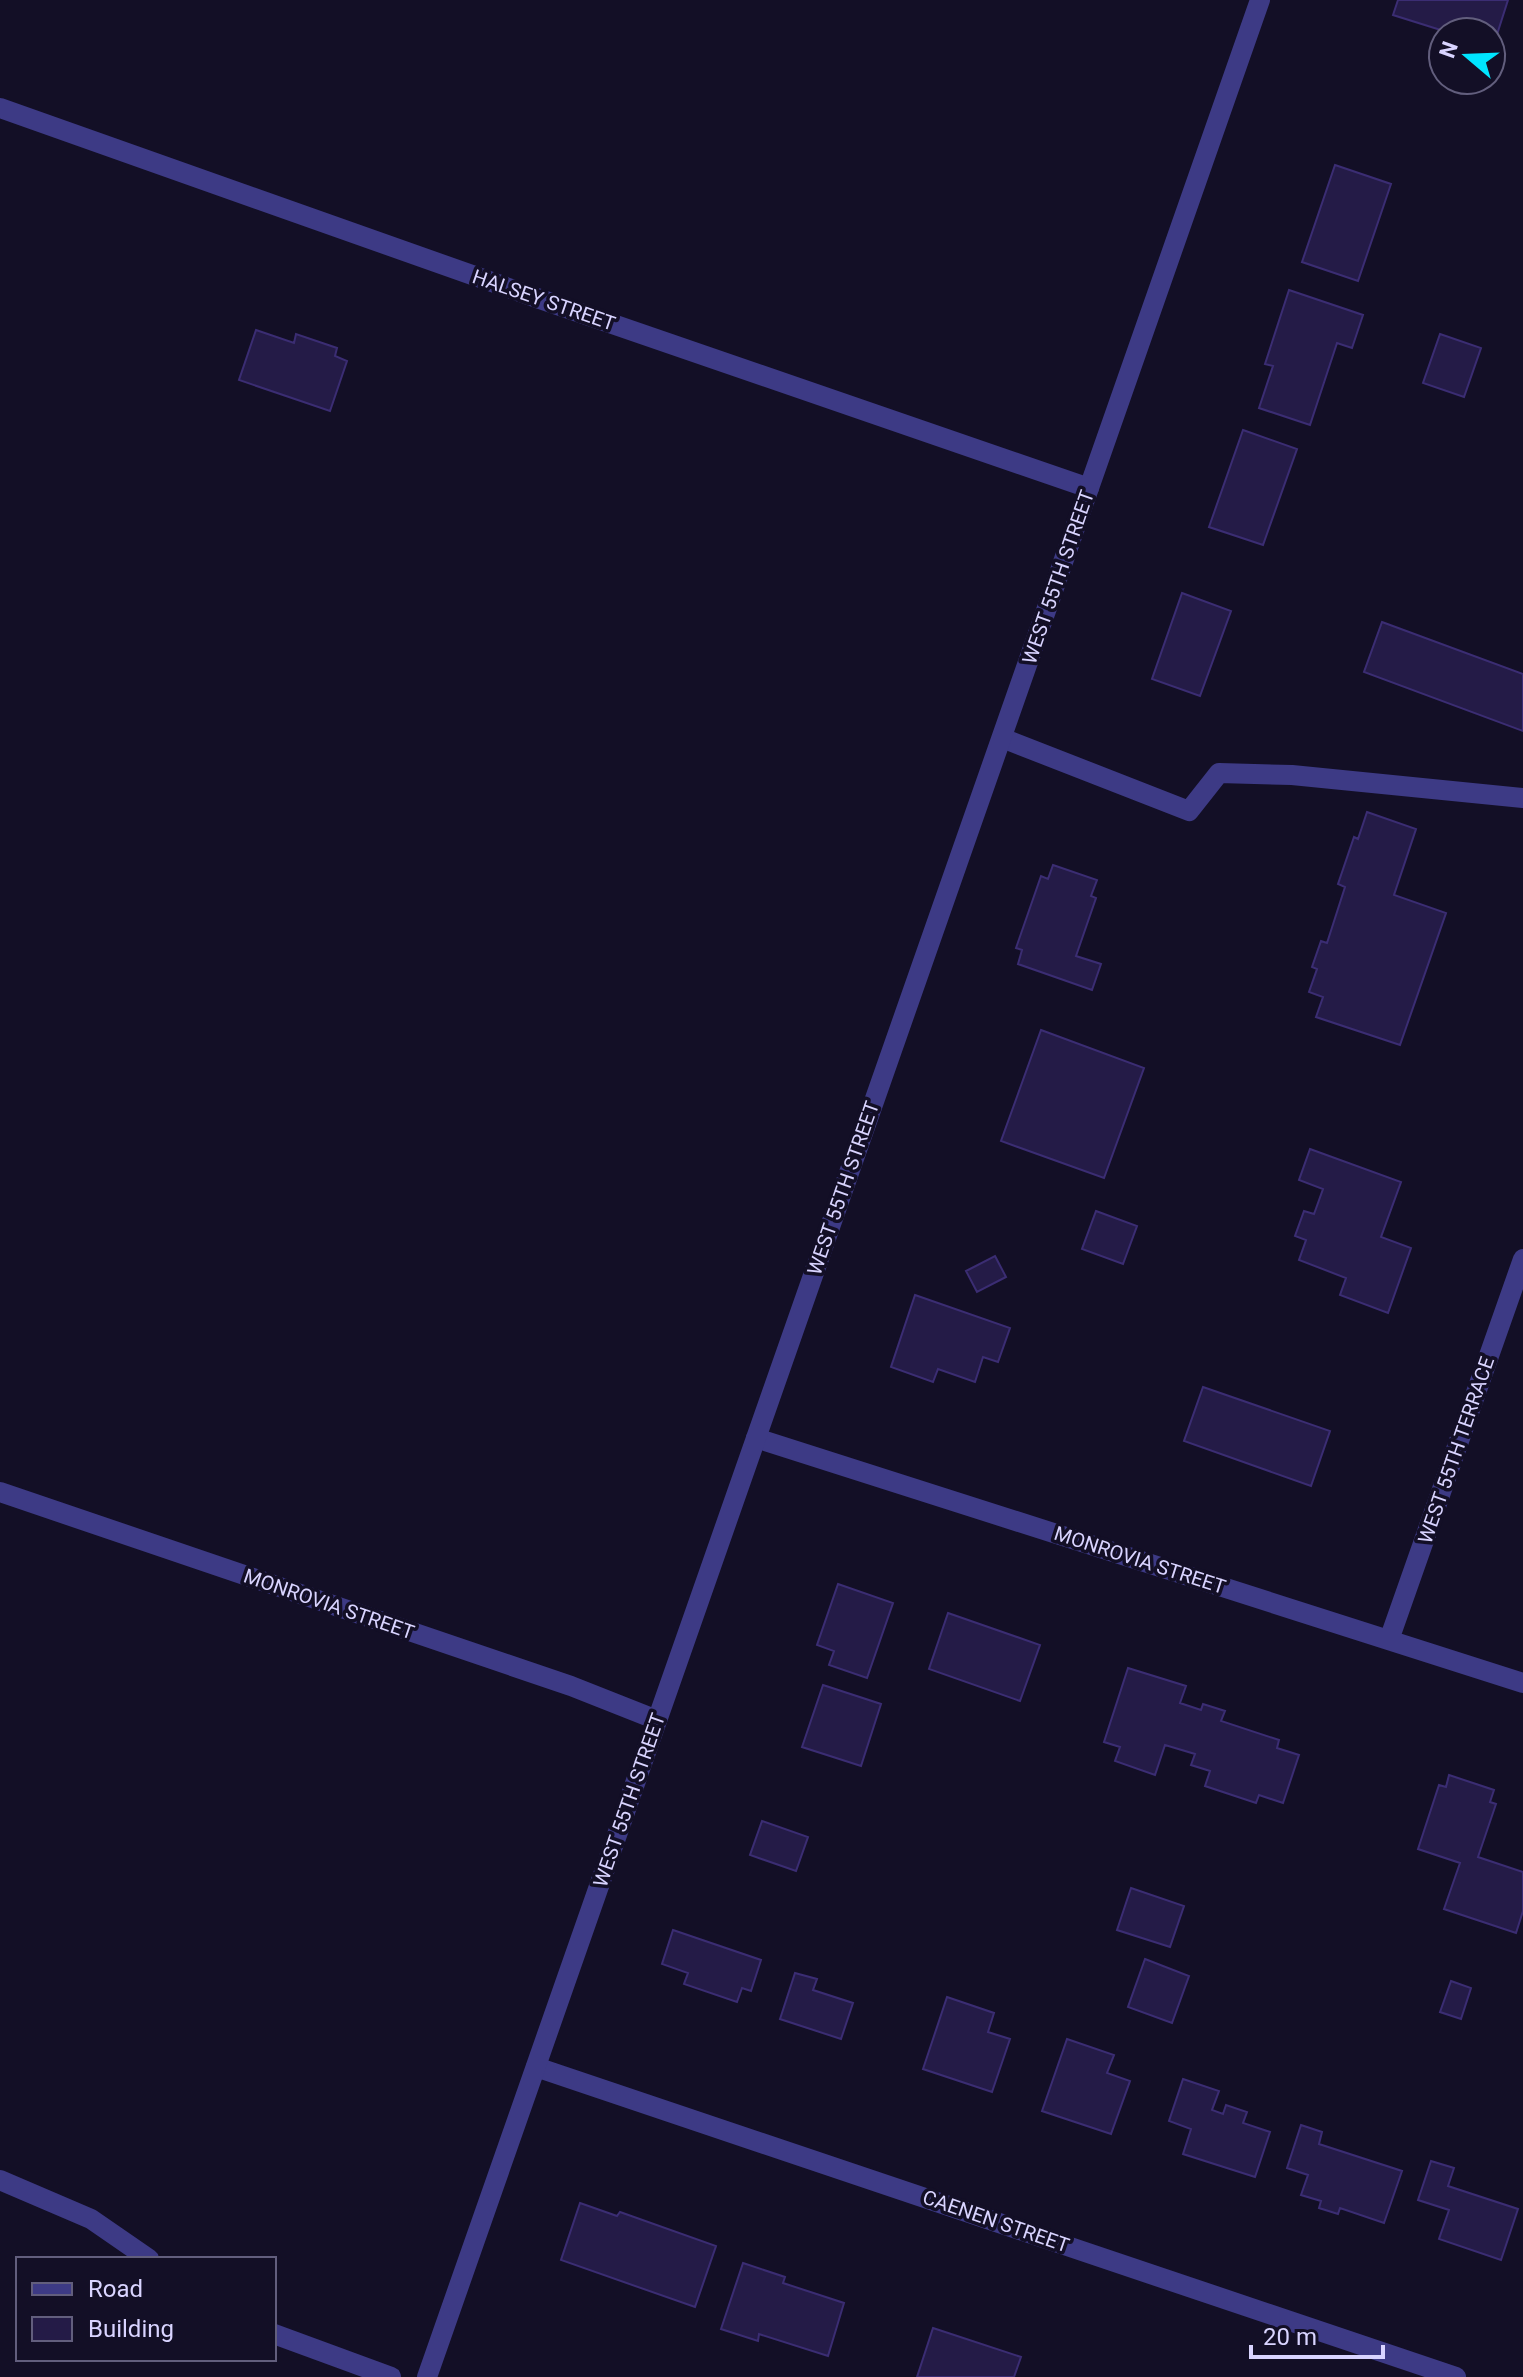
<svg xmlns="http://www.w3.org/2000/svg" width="1523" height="2377" viewBox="0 0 1523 2377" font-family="Roboto,sans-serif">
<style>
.building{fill:#241b47;stroke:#3b2d73;stroke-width:2}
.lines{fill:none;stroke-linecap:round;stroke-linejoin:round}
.service{stroke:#3d3a85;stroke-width:20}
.minor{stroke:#3d3a85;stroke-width:20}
.tertiary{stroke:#3d3a85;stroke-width:20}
.labels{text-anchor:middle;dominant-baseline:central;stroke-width:7;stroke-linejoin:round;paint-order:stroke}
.street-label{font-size:20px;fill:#d9d4ff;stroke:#130f26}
</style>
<rect width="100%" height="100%" fill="#130f26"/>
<path class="building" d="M 1398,0 L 1508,0 L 1493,47 L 1491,32 L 1447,32 L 1393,15 Z
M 1335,165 L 1391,184 L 1358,281 L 1302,262 Z
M 1289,290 L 1363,315 L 1352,348 L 1337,343 L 1310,425 L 1259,408 L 1273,366 L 1265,364 Z
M 256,330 L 294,343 L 296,334 L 337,348 L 335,356 L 347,361 L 330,411 L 239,380 Z
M 1440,334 L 1481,348 L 1464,397 L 1423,383 Z
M 1243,430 L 1297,449 L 1263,545 L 1209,527 Z
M 1182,593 L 1231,611 L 1200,696 L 1152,679 Z
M 1382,622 L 1523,674 L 1523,731 L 1364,672 Z
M 1367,812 L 1416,829 L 1394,895 L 1446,913 L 1400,1045 L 1316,1017 L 1323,997 L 1309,992 L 1317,969 L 1312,967 L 1321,941 L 1327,943 L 1345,887 L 1338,884 L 1354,837 L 1358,839 Z
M 1053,865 L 1097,880 L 1091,896 L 1096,898 L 1076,956 L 1101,964 L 1092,990 L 1018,964 L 1022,950 L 1016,948 L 1041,876 L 1048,879 Z
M 1041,1030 L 1144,1068 L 1104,1178 L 1001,1141 Z
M 1310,1149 L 1401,1182 L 1381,1237 L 1411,1248 L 1388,1313 L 1340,1295 L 1346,1278 L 1299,1260 L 1306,1240 L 1295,1236 L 1304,1211 L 1314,1214 L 1323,1189 L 1299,1180 Z
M 1096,1211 L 1137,1226 L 1123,1264 L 1082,1249 Z
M 995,1256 L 1006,1277 L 977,1292 L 966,1271 Z
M 915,1295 L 1010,1328 L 998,1362 L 983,1357 L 975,1382 L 938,1369 L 933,1382 L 891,1367 Z
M 1203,1387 L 1330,1431 L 1311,1486 L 1184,1441 Z
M 838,1584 L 893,1603 L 867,1678 L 829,1665 L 834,1651 L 817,1645 Z
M 948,1613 L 1040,1645 L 1020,1701 L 929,1669 Z
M 1128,1668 L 1186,1686 L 1180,1703 L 1201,1710 L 1203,1704 L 1225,1711 L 1221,1721 L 1279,1740 L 1277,1748 L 1299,1755 L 1283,1803 L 1259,1795 L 1256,1803 L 1205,1786 L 1210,1771 L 1191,1765 L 1195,1754 L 1165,1745 L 1155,1775 L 1115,1761 L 1120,1747 L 1104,1742 Z
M 823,1685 L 881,1704 L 861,1766 L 802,1747 Z
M 1449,1775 L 1494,1790 L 1490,1802 L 1496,1804 L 1478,1857 L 1523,1872 L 1523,1911 L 1516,1933 L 1444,1909 L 1460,1863 L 1418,1849 L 1439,1785 L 1446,1787 Z
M 762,1821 L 808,1837 L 796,1871 L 750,1855 Z
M 1131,1888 L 1184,1906 L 1170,1947 L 1117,1930 Z
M 673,1930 L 761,1960 L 751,1991 L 742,1988 L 737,2002 L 684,1984 L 688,1973 L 662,1964 Z
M 1145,1959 L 1189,1976 L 1172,2023 L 1128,2007 Z
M 795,1973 L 817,1979 L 813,1990 L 853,2003 L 841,2039 L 780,2019 Z
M 1451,1981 L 1471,1988 L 1461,2019 L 1440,2012 Z
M 947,1997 L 994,2013 L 988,2032 L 1010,2039 L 992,2092 L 923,2069 Z
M 1067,2039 L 1114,2055 L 1107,2073 L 1130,2081 L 1111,2134 L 1042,2111 Z
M 1183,2079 L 1219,2091 L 1212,2110 L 1223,2114 L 1226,2105 L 1247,2112 L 1243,2123 L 1270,2132 L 1255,2177 L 1183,2154 L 1191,2129 L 1169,2121 Z
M 1301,2125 L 1322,2132 L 1319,2144 L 1402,2171 L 1384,2223 L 1340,2208 L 1338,2214 L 1319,2208 L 1321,2201 L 1301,2195 L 1308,2175 L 1287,2168 Z
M 1431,2161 L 1454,2168 L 1448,2186 L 1518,2209 L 1501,2260 L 1439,2239 L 1449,2210 L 1418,2200 Z
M 580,2203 L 617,2216 L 620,2212 L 716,2246 L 695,2307 L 561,2260 Z
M 743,2263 L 785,2277 L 783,2283 L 844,2303 L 828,2356 L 759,2334 L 758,2341 L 721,2329 Z
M 933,2328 L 1021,2357 L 1014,2377 L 917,2377 Z"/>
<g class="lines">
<path class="service" d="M 1002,738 L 1189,811 L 1219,773 L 1292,775 L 1523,798"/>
<path class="minor" d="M 0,108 L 537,298 L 1089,488
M 756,1438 L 1523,1683
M 0,1492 L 571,1686 L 657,1720
M 1389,1640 L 1523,1259
M 536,2067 L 1456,2377
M 0,2180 L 91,2219 L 149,2259
M 274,2334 L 391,2377"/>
<path class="tertiary" d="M 427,2377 L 1260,0"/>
</g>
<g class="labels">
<g class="street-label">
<text transform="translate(544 300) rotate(19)">HALSEY STREET</text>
<text transform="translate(1058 577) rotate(-71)">WEST 55TH STREET</text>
<text transform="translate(843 1188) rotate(-71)">WEST 55TH STREET</text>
<text transform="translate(1456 1450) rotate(-71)">WEST 55TH TERRACE</text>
<text transform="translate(1140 1560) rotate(18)">MONROVIA STREET</text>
<text transform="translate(329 1604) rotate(19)">MONROVIA STREET</text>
<text transform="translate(629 1800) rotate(-71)">WEST 55TH STREET</text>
<text transform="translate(996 2221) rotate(19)">CAENEN STREET</text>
</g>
</g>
<rect x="16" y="2257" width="260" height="104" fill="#130f26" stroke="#625e7d" stroke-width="2"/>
<rect x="32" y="2283" width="40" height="12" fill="#3d3a85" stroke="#625e7d" stroke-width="2"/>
<text x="88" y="2297" font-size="24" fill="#d9d4ff">Road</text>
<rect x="32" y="2317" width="40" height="24" fill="#241b47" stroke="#625e7d" stroke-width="2"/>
<text x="88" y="2337" font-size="24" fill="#d9d4ff">Building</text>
<g transform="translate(1467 56) rotate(289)"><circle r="38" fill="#130f26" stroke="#625e7d" stroke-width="2"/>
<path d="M0-6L14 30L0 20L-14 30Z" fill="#00e5ff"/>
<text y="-12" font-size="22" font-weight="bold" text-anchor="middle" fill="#d9d4ff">N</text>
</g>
<path d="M1251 2345v12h132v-12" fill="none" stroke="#d9d4ff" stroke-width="4"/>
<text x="1263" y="2345" font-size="24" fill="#d9d4ff" stroke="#130f26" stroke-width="6" paint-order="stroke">20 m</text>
</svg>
